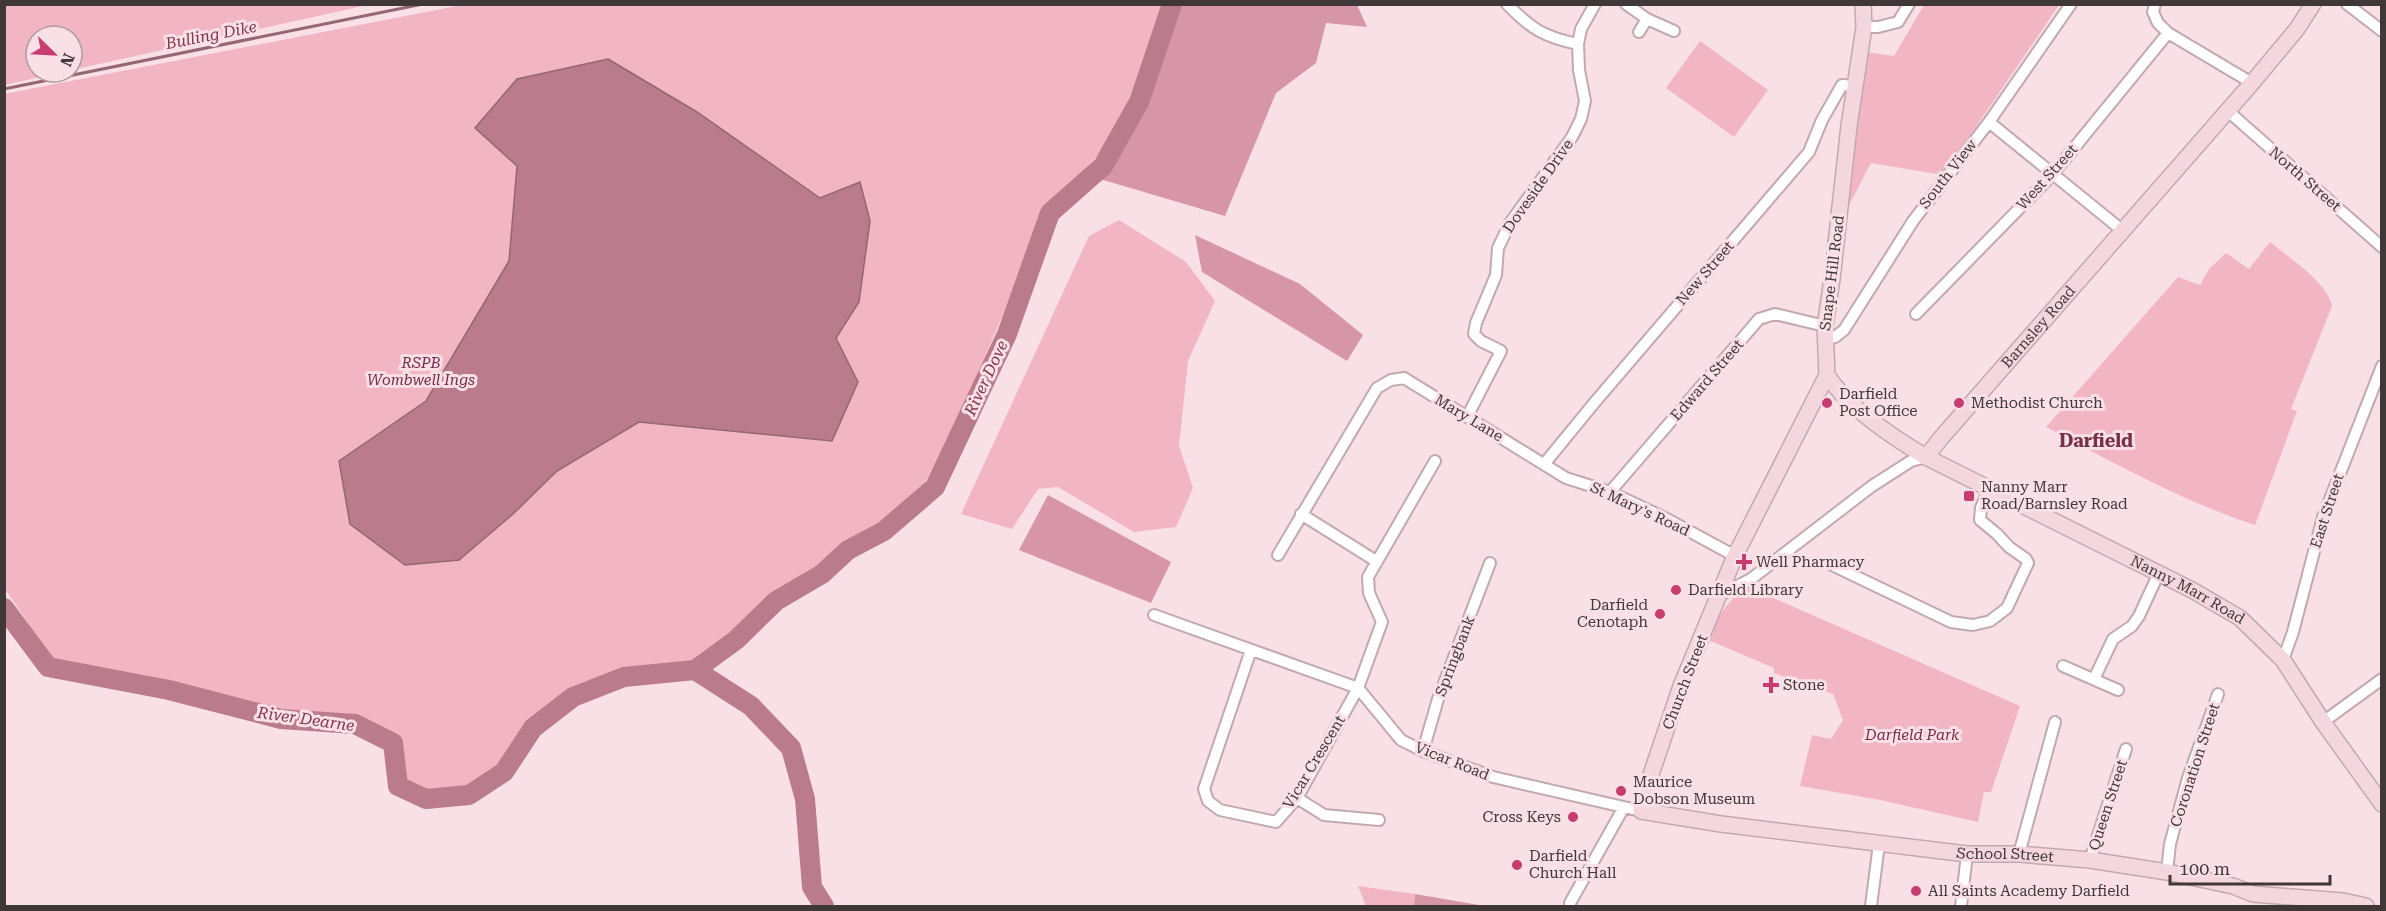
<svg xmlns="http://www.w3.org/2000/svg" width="2386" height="911" viewBox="0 0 2386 911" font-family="'Roboto Serif',serif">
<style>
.green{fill:#f1b5c4}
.forest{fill:#d796a7}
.water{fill:#ba7b8c;stroke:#956773;stroke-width:1.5}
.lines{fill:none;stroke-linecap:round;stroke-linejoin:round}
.stream{stroke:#956773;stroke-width:3}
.river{stroke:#ba7b8c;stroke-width:20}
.street-casing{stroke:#c1aaaf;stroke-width:14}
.secondary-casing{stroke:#c1aaaf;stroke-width:18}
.street{stroke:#fff;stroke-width:10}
.secondary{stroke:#f4d6df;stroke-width:15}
.poi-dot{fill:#c83c70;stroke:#f9e0e6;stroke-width:2}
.labels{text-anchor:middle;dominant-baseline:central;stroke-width:6;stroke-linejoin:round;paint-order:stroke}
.street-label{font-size:15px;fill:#403739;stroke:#f9e0e6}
.park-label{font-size:15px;font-style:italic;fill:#792b46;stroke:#f9e0e6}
.poi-label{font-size:15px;fill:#403739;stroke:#f9e0e6;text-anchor:start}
.water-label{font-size:16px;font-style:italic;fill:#81334d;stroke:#f9e0e6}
.quarter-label{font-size:18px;font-weight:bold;fill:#773248;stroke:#f9e0e6}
</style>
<rect width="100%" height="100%" fill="#f9e0e6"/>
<path class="green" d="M 4,5 L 5,4 L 368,5 L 72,70 L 72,36 L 36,36 L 36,72 L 61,72 L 5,85 Z
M 462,5 L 1165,5 L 1122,118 L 1095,159 L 1043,209 L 1013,291 L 942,457 L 918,492 L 890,517 L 859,536 L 827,562 L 779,593 L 732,635 L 693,662 L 619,673 L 569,691 L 530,724 L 498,768 L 467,789 L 429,795 L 405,782 L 399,742 L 358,718 L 278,711 L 53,660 L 5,589 L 4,94 Z
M 1924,5 L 2059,5 L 1943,175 L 1871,163 L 1849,205 L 1853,137 L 1865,52 L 1894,56 Z
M 1700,41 L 1768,90 L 1734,137 L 1666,88 Z
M 1119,220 L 1186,262 L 1215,301 L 1188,361 L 1179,446 L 1193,488 L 1176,527 L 1134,532 L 1058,487 L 1038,489 L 1012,529 L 961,514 L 1089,236 Z
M 2270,242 C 2289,258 2327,282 2332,306 L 2291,409 L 2297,411 L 2255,525 C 2182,501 2114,463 2046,427 L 2178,277 L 2200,285 L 2209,269 L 2226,253 L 2249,269 Z
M 1746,586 L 2020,706 L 1991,792 L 1984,792 L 1978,822 L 1880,800 L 1800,786 L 1812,735 L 1831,739 L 1843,720 L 1833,694 L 1774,673 L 1774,668 L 1706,639 C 1717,618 1727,602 1746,586 Z
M 1358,886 L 1415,894 L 1414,906 L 1366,906 Z"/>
<path class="forest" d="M 1182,5 L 1357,5 L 1367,27 L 1326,23 L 1316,63 L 1276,93 L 1225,216 L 1100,179 L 1145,110 Z
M 1195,235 L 1300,284 L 1363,335 L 1347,361 L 1202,272 Z
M 1048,495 L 1171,562 L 1151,603 L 1019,550 Z
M 1415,894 L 1485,906 L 1414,906 Z"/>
<path class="water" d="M 608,59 L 697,112 L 820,198 L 860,182 L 870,221 L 859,302 L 836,338 L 858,382 L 832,441 L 639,422 L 557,471 L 513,514 L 459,560 L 405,565 L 350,524 L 339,461 L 426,401 L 509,261 L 517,166 L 475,128 L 517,79 Z"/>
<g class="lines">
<path class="stream" d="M 4,89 L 423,4"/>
<path class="river" d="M 4,608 L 48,667 L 169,690 L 281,719 L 355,724 L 393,743 L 398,786 L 426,799 L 469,795 L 504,772 L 533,728 L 573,697 L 624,677 L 695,670 L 751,706 L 791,748 L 805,799 L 812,887 L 824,906
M 695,670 L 736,640 L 776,601 L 822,574 L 848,550 L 884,531 L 935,487 L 1007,334 L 1050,213 L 1103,166 L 1139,102 L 1172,4"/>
<g class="street-casing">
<path id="street" d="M 1507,4 C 1531,29 1544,37 1578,44
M 1626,4 L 1647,19 L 1674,31
M 2155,4 L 2153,12 L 2158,23 L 2168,33 L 2252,83
M 2347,4 L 2382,31
M 1864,27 L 1878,27 L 1898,22 L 1909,4
M 1639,32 L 1647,19
M 2228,111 L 2382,247
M 1989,122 L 2123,231
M 1916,314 L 2052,175 L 2168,33
M 1824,339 L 1835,337 L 1844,330 L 1913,221 L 1989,122 L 2071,4
M 1467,417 L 1501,351 L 1481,341 L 1474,334 L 1476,323 L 1496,275 L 1498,248 L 1510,223 L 1572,137 L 1581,119 L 1585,101 L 1579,70 L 1578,44 L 1581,29 L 1595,4
M 1545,463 L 1595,402 L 1809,152 L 1822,120 L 1842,85 L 1855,86
M 1610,492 L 1759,319 L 1775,314 L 1825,326
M 1301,514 L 1376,561
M 1278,555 L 1377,388 L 1391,380 L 1404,378 L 1566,478 L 1610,492 L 1663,517 L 1735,556
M 1832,565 L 1951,622 L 1973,625 L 1990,621 L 2007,608 L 2028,563 L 2026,559 L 2009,547 L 1997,534 L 1980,520 L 1981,508 L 1989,489
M 1720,595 L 1751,579 L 1872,486 L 1911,461 L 1926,457
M 1154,615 L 1358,688 L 1401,740 L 1423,751 L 1493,777 L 1641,811
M 1251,650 L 1204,789 L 1208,801 L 1220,810 L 1276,822 L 1297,798 L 1358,688 L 1382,622 L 1369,593 L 1368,577 L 1435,461
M 2283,660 L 2293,632 L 2323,517 L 2382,366
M 2063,666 L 2118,690
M 2094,679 L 2113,639 L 2132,626 L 2139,616 L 2158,575
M 2323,722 L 2382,679
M 1423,751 L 1438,699 L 1490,563
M 1297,798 L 1324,815 L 1379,820
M 2019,854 L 2055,722
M 2090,860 L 2126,749
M 2167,872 L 2170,844 L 2188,778 L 2218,694
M 1570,903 L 1624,807
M 1871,906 L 1879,844
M 1961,906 L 1967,854"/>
</g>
<g class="secondary-casing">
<g id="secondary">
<path id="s1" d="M 1863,4 L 1864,27 L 1849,126 L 1832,279 L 1825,326 L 1827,375 L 1735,556 L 1681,686 L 1641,804 L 1641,811 L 1721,824 L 1967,854 L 2019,854 L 2090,860 L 2167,872 L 2233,886 L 2253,894 L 2343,901 L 2366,906"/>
<path id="s2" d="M 1827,375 C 1848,408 1894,438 1926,457 L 2192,590 L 2240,618 L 2283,660 L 2323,722 L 2382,804"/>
<path id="s3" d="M 1926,457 L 1941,438 L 2252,83 L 2297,29 L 2313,4"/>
</g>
</g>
<use href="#street" class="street"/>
<use href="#secondary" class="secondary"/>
</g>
<g class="poi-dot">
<circle cx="1827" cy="403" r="6"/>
<circle cx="1959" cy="403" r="6"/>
<rect x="1963" y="490" width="12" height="12" rx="3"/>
<path d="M1741 553h6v6h6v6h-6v6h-6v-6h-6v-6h6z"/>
<circle cx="1676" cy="590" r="6"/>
<circle cx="1660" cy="614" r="6"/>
<path d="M1768 676h6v6h6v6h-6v6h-6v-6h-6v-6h6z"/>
<circle cx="1621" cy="791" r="6"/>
<circle cx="1573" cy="817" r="6"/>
<circle cx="1517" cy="865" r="6"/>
<circle cx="1916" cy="891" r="6"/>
</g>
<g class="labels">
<g class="street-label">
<text transform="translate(1948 174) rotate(-52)">South View</text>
<text transform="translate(2047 177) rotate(-48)">West Street</text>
<text transform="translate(2305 179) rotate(41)">North Street</text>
<text transform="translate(1538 186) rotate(-55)">Doveside Drive</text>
<text transform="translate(1705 273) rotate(-49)">New Street</text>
<text transform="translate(1832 273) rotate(-83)">Snape Hill Road</text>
<text stroke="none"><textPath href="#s3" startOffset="172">Barnsley Road</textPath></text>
<text transform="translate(1707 380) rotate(-49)">Edward Street</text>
<text transform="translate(1469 418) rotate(31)">Mary Lane</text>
<text transform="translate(1640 509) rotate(25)">St Mary's Road</text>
<text transform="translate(2327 511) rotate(-72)">East Street</text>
<text stroke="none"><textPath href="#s2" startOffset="423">Nanny Marr Road</textPath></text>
<text transform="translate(1455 656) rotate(-69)">Springbank</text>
<text transform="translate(1685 682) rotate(-69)">Church Street</text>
<text transform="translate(1452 761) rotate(22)">Vicar Road</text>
<text transform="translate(1314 762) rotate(-59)">Vicar Crescent</text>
<text transform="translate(2195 765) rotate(-72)">Coronation Street</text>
<text transform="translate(2108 805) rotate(-72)">Queen Street</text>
<text stroke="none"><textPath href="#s1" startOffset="1216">School Street</textPath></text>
</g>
<g class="park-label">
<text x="421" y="363">RSPB<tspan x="421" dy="17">Wombwell Ings</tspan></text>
<text x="1912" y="735">Darfield Park</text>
</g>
<g class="poi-label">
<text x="1839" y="394">Darfield<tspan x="1839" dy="17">Post Office</tspan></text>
<text x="1971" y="403">Methodist Church</text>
<text x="1981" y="487">Nanny Marr<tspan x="1981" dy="17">Road/Barnsley Road</tspan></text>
<text x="1756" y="562">Well Pharmacy</text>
<text x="1688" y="590">Darfield Library</text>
<text x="1648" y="605" text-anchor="end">Darfield<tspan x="1648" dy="17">Cenotaph</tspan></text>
<text x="1783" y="685">Stone</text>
<text x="1633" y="782">Maurice<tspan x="1633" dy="17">Dobson Museum</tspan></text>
<text x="1561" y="817" text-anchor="end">Cross Keys</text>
<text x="1529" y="856">Darfield<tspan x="1529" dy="17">Church Hall</tspan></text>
<text x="1928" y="891">All Saints Academy Darfield</text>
</g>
<g class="water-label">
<text transform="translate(211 35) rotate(-11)">Bulling Dike</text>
<text transform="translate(986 378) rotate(-65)">River Dove</text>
<text transform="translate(306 719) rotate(8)">River Dearne</text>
</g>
<g class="quarter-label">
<text x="2096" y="440">Darfield</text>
</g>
</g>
<rect width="2386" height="911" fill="none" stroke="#403739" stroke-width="12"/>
<g transform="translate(54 54) rotate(114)"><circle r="28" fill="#f9e0e6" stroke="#af9ca1" stroke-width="1.5"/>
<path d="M0-4.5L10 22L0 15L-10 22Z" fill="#c83c70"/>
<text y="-9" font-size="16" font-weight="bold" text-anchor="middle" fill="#403739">N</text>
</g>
<path d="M2170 875v9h160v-9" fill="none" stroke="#403739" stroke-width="3"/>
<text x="2179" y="875" font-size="18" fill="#403739" stroke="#f9e0e6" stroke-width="4.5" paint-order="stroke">100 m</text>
</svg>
